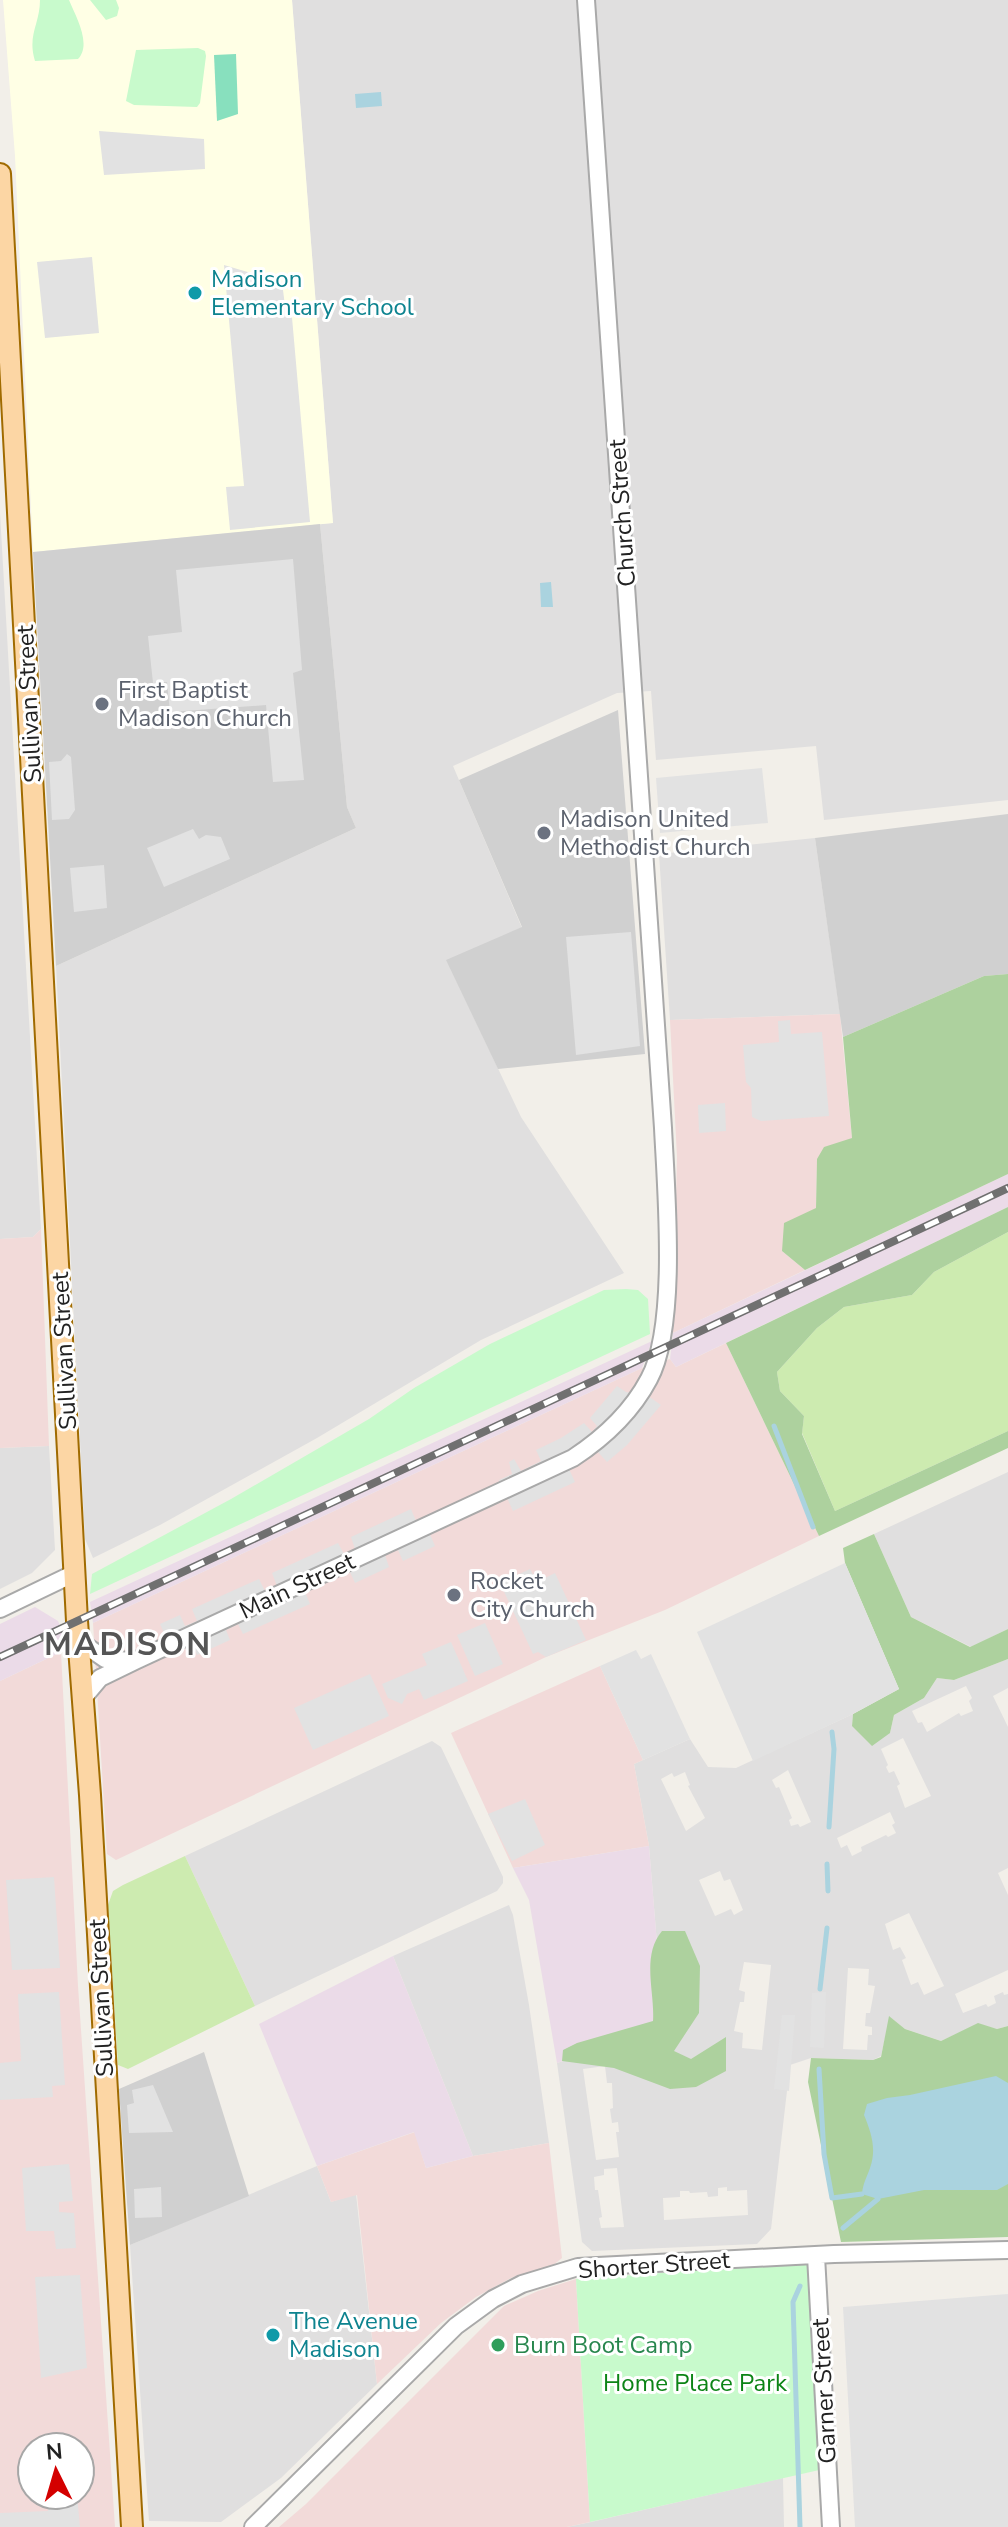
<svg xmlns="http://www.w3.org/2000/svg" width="1008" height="2527" viewBox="0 0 1008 2527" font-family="'Nunito Sans',sans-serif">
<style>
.residential{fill:#e0dfdf;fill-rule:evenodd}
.commercial{fill:#f2dad9;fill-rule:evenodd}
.industrial{fill:#ebdbe8}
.education{fill:#ffffe5}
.religious{fill:#d0d0d0}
.grass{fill:#cdebb0}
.forest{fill:#add19e}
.park{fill:#c8facc}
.pitch{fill:#88e0be}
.parking{fill:#e2e2e2}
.water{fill:#aad3df}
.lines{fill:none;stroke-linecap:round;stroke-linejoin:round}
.stream{stroke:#aad3df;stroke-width:5}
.minor-casing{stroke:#a9a9a9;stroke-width:20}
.major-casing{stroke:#a06b00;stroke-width:24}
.minor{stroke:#fff;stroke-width:16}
.major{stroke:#fcd6a4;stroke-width:20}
.rail-casing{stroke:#707070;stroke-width:8}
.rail{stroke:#fff;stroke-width:5;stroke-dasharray:15;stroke-linecap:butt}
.culture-dot{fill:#0f9aa8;stroke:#fff;stroke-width:3}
.worship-dot{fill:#6b7280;stroke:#fff;stroke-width:3}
.leisure-dot{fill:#2e9e5b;stroke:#fff;stroke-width:3}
.labels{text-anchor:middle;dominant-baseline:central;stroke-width:6;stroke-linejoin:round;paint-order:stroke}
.culture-label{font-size:24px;fill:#0d838f;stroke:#fff;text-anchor:start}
.street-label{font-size:24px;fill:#222;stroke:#fff}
.worship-label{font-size:24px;fill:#5b616d;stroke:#fff;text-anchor:start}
.leisure-label{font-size:24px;fill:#27864d;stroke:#fff;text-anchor:start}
.park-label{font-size:24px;fill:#0c8416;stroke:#fff}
.district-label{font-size:32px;font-weight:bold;letter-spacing:2px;fill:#555;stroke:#fff}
</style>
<rect width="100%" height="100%" fill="#f2efe9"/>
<path class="residential" d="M 292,0 L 1008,0 L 1008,800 L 824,820 L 816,746 L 656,760 L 651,691 L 617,693 L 453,766 L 522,928 L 447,961 L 521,1117 L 624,1273 L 481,1340 L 317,1438 L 160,1525 L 93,1558 L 85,1539 L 56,966 L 356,828 L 347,807 L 320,524 L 333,523 Z
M 0,513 L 41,1229 L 33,1237 L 0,1239 Z
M 815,838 L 840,1014 L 670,1020 L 659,854 Z
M 49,1446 L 55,1550 L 32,1573 L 0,1589 L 0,1448 Z
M 1008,1472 L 1008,1629 L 971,1647 L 911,1617 L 874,1534 Z
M 1008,1659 L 1008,1688 L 993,1696 L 1008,1727 L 1008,1868 L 998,1873 L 1008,1895 L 1008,1970 L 955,1994 L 963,2013 L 986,2004 L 988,2007 L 996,2003 L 994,1996 L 1003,1992 L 1004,1995 L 1008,1994 L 1008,2026 L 997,2029 L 978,2024 L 941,2041 L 905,2029 L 890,2017 L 881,2056 L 873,2060 L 811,2058 L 790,2065 L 771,2229 L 757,2244 L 592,2251 L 582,2242 L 557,2063 L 664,2029 L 649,1846 L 634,1764 L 690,1739 L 708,1767 L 736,1768 L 853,1714 L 852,1726 L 890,1733 L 894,1715 L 924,1698 L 937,1678 L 954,1680 ZM 966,1686 L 972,1698 L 969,1701 L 973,1711 L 961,1716 L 959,1713 L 927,1732 L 922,1722 L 918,1723 L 912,1711 ZM 903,1738 L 931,1796 L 905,1808 L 897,1786 L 900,1784 L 894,1771 L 889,1773 L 886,1767 L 888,1765 L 881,1749 ZM 788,1770 L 811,1822 L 800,1827 L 798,1824 L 791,1826 L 789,1820 L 792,1818 L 779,1787 L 776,1788 L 772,1780 ZM 685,1772 L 690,1785 L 688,1786 L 705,1818 L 686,1831 L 661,1779 L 672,1773 L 674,1777 ZM 890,1812 L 895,1823 L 892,1825 L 896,1833 L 888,1837 L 886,1835 L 861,1847 L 862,1851 L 852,1856 L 847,1845 L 841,1848 L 837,1838 ZM 720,1871 L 724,1881 L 730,1879 L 743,1910 L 734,1915 L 731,1909 L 715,1916 L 699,1880 ZM 909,1913 L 944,1986 L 924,1995 L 918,1982 L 911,1985 L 902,1960 L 906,1958 L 900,1947 L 893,1950 L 885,1924 ZM 744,1962 L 771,1965 L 762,2050 L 742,2048 L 743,2033 L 734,2031 L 740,2002 L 744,2002 L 745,1992 L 739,1990 ZM 848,1968 L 869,1969 L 868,1985 L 875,1986 L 870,2013 L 866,2013 L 865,2026 L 872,2027 L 872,2035 L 868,2035 L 867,2050 L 843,2049 ZM 605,2066 L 607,2083 L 612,2083 L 613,2108 L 610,2109 L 612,2123 L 618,2122 L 619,2132 L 616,2132 L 619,2157 L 596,2160 L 583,2069 ZM 617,2168 L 624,2227 L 601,2228 L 599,2218 L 602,2217 L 598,2190 L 595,2190 L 594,2177 L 604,2175 L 604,2169 ZM 727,2187 L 727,2191 L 747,2190 L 748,2215 L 664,2220 L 663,2198 L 680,2197 L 680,2191 L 689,2191 L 690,2193 L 707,2192 L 708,2197 L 718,2196 L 718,2188 Z
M 432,1741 L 441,1747 L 503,1877 L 503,1883 L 497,1891 L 255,2006 L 185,1856 Z
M 509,1905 L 513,1915 L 529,2005 L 549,2143 L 473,2156 L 393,1956 Z
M 317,2166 L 331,2202 L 356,2194 L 377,2384 L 281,2478 L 221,2522 L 149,2521 L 130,2245 Z
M 783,2478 L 784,2527 L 567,2527 L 591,2522 Z"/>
<path class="commercial" d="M 840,1014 L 852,1138 L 817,1159 L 816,1208 L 782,1251 L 805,1270 L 673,1333 L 677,1157 L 670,1020 Z
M 41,1229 L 49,1446 L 0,1448 L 0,1239 L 33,1237 Z
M 726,1343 L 819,1536 L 665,1610 L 546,1657 L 116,1860 L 107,1854 L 93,1623 L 642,1368 L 670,1359 L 676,1367 Z
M 61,1652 L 78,1986 L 115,2527 L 0,2527 L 0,1681 ZM 32,2447 L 80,2447 L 80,2495 L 32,2495 Z
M 600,1666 L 643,1760 L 634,1764 L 649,1846 L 513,1868 L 451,1733 Z
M 415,2132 L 426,2168 L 473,2156 L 549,2143 L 562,2258 L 552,2266 L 513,2277 L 476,2297 L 441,2323 L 377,2384 L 357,2195 L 331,2202 L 317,2166 Z
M 576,2279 L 590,2522 L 567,2527 L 279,2527 L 306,2504 L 504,2306 L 538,2291 Z"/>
<path class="industrial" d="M 1008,1174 L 1008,1207 L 676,1367 L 670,1359 L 673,1333 Z
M 652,1341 L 642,1368 L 93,1623 L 90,1602 Z
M 35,1607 L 58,1621 L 64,1635 L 61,1652 L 0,1681 L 0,1624 Z
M 649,1846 L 664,2029 L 557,2063 L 529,1900 L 513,1868 Z
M 393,1956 L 473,2156 L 426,2168 L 414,2132 L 317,2166 L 259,2024 Z"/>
<path class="education" d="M 3,0 L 292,0 L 333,523 L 33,552 L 15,156 Z"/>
<path class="religious" d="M 320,524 L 347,807 L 356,828 L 56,966 L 33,552 Z
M 618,710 L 645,1054 L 498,1069 L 446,960 L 522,927 L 459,780 Z
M 1008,814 L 1008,974 L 984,976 L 843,1037 L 815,838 Z
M 204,2052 L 249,2196 L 130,2245 L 119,2089 Z"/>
<path class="grass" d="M 1008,1232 L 1008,1431 L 835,1511 L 802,1433 L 804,1416 L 780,1391 L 777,1372 L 817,1328 L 844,1307 L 912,1295 L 934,1272 Z
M 185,1856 L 255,2006 L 128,2069 L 118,2065 L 108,1905 L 113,1891 L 123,1885 Z"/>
<path class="forest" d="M 1008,974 L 1008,1174 L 805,1270 L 782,1251 L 784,1223 L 816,1208 L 817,1159 L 824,1147 L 852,1138 L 843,1037 L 984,976 Z
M 1008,1207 L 1008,1232 L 934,1272 L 912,1295 L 844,1307 L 817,1328 L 777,1372 L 780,1391 L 804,1416 L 802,1434 L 835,1511 L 1008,1431 L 1008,1448 L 819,1536 L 726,1343 Z
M 874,1534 L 911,1617 L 970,1647 L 1008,1629 L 1008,1659 L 954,1680 L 937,1678 L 924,1698 L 894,1715 L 890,1733 L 872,1746 L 852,1726 L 853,1714 L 899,1689 L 845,1563 L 843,1548 Z
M 662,1931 L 685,1931 L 700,1966 L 699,2013 L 674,2051 L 691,2059 L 726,2037 L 726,2071 L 696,2087 L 670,2089 L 614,2068 L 562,2061 L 563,2050 L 577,2043 L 653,2021 C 655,1992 641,1956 662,1931 Z
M 889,2016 L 905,2029 L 941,2041 L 978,2023 L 997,2029 L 1008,2026 L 1008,2237 L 841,2242 L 808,2082 L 811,2058 L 873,2060 L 881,2057 Z"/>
<path class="park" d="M 40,0 L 69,0 C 76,17 92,44 78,59 L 35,61 C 27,35 40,24 40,0 Z
M 90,0 L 116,0 L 119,8 L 117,16 L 106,20 Z
M 198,48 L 205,51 L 206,56 L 200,103 L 197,107 L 134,105 L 126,101 L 136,50 Z
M 626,1289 L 638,1290 L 648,1299 L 650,1334 L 90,1594 L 92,1574 L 231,1499 L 369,1419 L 414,1388 L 490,1344 L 604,1290 Z
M 805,2263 L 818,2266 L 828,2468 L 590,2522 L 576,2279 Z"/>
<path class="pitch" d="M 236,54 L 238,114 L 217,121 L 214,55 Z"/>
<path class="parking" d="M 99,131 L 204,139 L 205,169 L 104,175 Z
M 92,257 L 99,333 L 45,338 L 37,262 Z
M 224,265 L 282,282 L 285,306 L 291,306 L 310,522 L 230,530 L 226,487 L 244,486 Z
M 293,559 L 302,670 L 293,673 L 304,780 L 273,782 L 266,705 L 170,712 L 167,682 L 153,683 L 148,636 L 182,632 L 176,570 Z
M 67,754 L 71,757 L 75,810 L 69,819 L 52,820 L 49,762 L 61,761 Z
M 762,768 L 768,823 L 660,833 L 656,778 Z
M 193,829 L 199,839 L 206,835 L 221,837 L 230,859 L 164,887 L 147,848 Z
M 104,865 L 107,908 L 74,912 L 70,868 Z
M 631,932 L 640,1046 L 576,1055 L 566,937 Z
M 790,1020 L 791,1034 L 822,1032 L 829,1116 L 761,1121 L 752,1117 L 751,1088 L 746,1082 L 743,1045 L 779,1042 L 778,1021 Z
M 725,1103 L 726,1131 L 699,1133 L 698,1105 Z
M 617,1386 L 626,1392 L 648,1396 L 661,1405 L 627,1445 L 607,1462 L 598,1452 L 569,1469 L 575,1482 L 513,1511 L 499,1480 L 512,1474 L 509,1462 L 514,1459 L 521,1471 L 541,1461 L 536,1450 L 561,1438 L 584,1423 L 592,1432 L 597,1426 L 590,1418 Z
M 411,1509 L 416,1521 L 423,1518 L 435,1546 L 403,1561 L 398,1550 L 385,1555 L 389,1567 L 355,1583 L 350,1572 L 305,1592 L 310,1604 L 243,1634 L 238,1624 L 226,1630 L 230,1640 L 197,1655 L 193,1645 L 173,1653 L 160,1624 L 180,1615 L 185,1626 L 197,1621 L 192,1609 L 259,1579 L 265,1591 L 277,1586 L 272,1573 L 338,1543 L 344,1554 L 355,1549 L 351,1537 Z
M 845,1563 L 899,1689 L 853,1714 L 753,1761 L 697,1632 Z
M 530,1569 L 537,1582 L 555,1573 L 586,1640 L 546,1657 L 538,1652 L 533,1654 L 500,1583 Z
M 485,1623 L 503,1664 L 475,1676 L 457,1635 Z
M 451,1642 L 468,1681 L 424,1700 L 419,1689 L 407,1694 L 402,1704 L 388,1698 L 382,1684 L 427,1665 L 422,1654 Z
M 636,1650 L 641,1659 L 651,1654 L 690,1739 L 643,1760 L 600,1666 Z
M 370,1674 L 389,1716 L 313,1750 L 294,1708 Z
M 525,1799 L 545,1845 L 512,1861 L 488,1814 Z
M 54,1877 L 60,1968 L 12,1970 L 6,1880 Z
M 59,1992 L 65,2085 L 52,2086 L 53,2097 L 0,2100 L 0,2063 L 21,2061 L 18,1994 Z
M 826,1992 L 824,2048 L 810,2047 L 812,1993 Z
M 782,2015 L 795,2015 L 789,2091 L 774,2089 Z
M 153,2085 L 173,2132 L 129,2133 L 127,2105 L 134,2103 L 132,2090 Z
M 69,2164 L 73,2201 L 59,2202 L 59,2212 L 74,2213 L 76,2248 L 56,2249 L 54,2231 L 26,2231 L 22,2168 Z
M 161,2187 L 162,2217 L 135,2218 L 134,2189 Z
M 80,2275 L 87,2368 L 41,2378 L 35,2277 Z
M 1008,2294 L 1008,2527 L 855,2527 L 843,2307 Z
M 47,2495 L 77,2495 L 80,2527 L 0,2527 L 0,2513 L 48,2511 Z"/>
<path class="water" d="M 381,92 L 382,106 L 356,108 L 355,94 Z
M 551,582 L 553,607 L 541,607 L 540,583 Z
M 996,2076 L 1008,2083 L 1008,2184 L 997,2190 L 924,2190 L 878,2199 L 862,2194 C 863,2183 867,2177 870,2168 C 877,2149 871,2132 864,2115 L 867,2104 L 887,2098 L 910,2095 Z"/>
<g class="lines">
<path class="stream" d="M 774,1426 L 813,1527
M 829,1827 L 834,1749 L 832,1732
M 827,1864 L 828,1891
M 820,1989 L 827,1928
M 819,2069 L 824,2154 L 832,2198 L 862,2194
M 843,2228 L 878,2199
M 800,2527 L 793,2302 L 800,2286"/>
<g class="minor-casing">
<path id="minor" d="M 0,1609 L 75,1573
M 79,1641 L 105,1659 L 131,1661
M 84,1697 L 100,1678 L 137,1660 L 573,1458 C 605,1437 631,1413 649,1379 C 678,1326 666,1190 663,1128 L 586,0
M 816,2256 L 831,2527
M 253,2527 L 456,2326 L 493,2299 L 522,2284 L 578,2267 L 834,2254 L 1008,2250"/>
</g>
<g class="major-casing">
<path id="major" d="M 0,174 L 77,1621 L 90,1795 L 132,2527"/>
</g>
<use href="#minor" class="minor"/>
<use href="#major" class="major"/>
<g class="rail-casing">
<path id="rail" d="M 0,1657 L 1008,1188"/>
</g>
<use href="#rail" class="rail"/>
</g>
<g class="culture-dot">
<circle cx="195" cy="293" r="8"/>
<circle cx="273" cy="2335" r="8"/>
</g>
<g class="worship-dot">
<circle cx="102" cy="704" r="8"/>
<circle cx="544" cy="833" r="8"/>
<circle cx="454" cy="1595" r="8"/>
</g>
<circle class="leisure-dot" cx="498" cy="2345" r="8"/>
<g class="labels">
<g class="culture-label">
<text x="211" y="279">Madison<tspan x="211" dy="28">Elementary School</tspan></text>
<text x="289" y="2321">The Avenue<tspan x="289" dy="28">Madison</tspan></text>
</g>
<g class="street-label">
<text transform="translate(622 513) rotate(-94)">Church Street</text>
<text transform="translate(29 704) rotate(-93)">Sullivan Street</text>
<text transform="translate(64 1351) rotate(-93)">Sullivan Street</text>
<text transform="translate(297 1586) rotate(-25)">Main Street</text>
<text transform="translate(101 1998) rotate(-93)">Sullivan Street</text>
<text transform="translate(654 2265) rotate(-4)">Shorter Street</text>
<text transform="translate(824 2391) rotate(-93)">Garner Street</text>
</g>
<g class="worship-label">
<text x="118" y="690">First Baptist<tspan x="118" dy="28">Madison Church</tspan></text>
<text x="560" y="819">Madison United<tspan x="560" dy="28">Methodist Church</tspan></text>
<text x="470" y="1581">Rocket<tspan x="470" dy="28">City Church</tspan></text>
</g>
<g class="leisure-label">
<text x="514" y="2345">Burn Boot Camp</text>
</g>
<g class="park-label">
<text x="695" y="2383">Home Place Park</text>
</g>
<g class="district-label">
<text x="128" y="1644">MADISON</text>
</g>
</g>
<g transform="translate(56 2471) rotate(355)"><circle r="38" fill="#ffffff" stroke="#a7a7a7" stroke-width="2"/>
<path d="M0-6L14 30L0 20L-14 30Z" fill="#d40000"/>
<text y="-12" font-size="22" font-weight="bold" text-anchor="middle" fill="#222222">N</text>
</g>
</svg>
